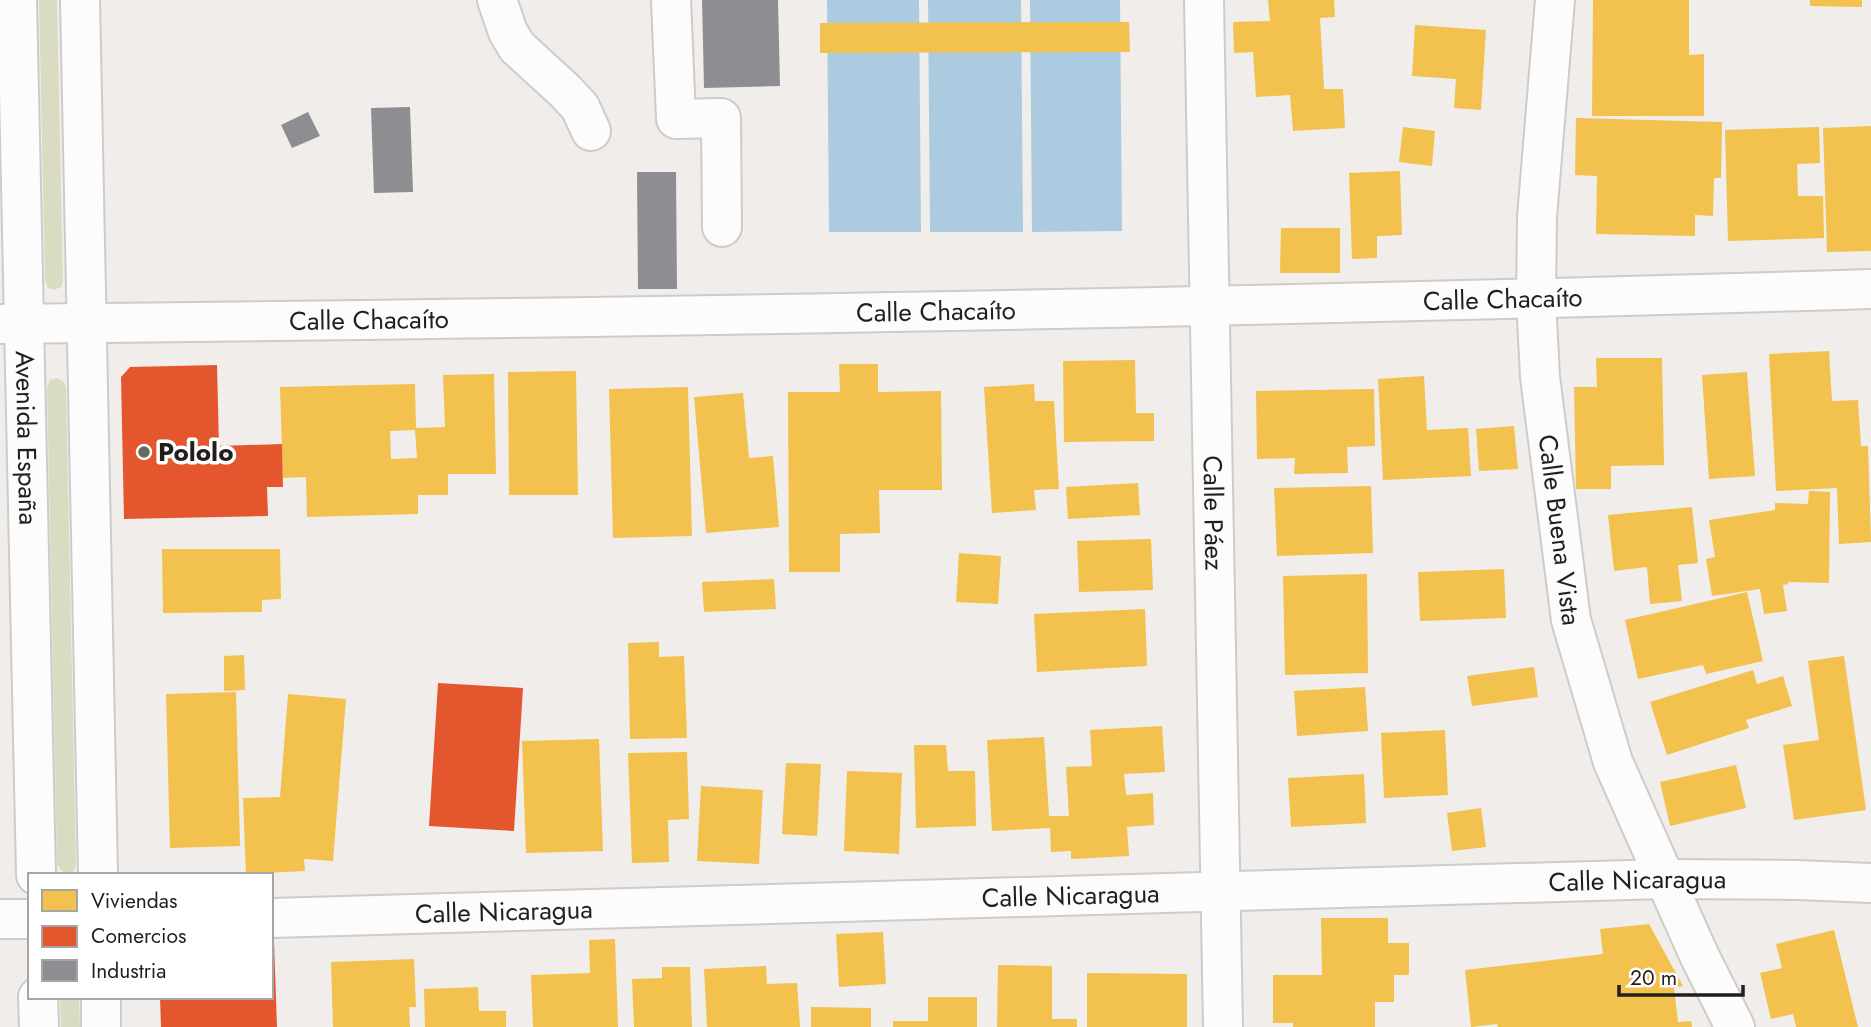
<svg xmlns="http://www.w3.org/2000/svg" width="1871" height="1027" viewBox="0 0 1871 1027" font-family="Jost,sans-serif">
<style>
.green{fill:#d9dcc3}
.water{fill:#accbe0}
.homes{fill:#f2c14e;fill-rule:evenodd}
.shops{fill:#e4572e}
.industry{fill:#8d8d92}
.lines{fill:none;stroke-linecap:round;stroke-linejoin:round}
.minor-casing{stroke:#cecbc9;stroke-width:42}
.major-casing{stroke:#cecbc9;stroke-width:42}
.minor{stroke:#fdfcfc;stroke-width:38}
.major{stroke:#fdfcfc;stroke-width:38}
.poi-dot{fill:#6a6665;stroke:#fff;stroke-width:2.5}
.labels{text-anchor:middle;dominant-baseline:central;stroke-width:7;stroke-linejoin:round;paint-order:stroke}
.street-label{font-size:26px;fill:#211e1d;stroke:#fff}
.poi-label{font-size:26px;font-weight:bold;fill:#211e1d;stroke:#fff;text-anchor:start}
</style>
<rect width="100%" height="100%" fill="#f1edeb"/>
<path class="green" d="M 39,0 L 57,0 L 63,281 L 61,287 L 54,290 L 48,288 L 45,281 Z
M 57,378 L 63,381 L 66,387 L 76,864 L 74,871 L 67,873 L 61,870 L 57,864 L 47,387 L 50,380 Z
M 60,997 L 79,997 L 80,1027 L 61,1027 Z"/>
<path class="water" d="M 827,0 L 919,0 L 921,232 L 829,232 Z
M 928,0 L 1021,0 L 1023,232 L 930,232 Z
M 1030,0 L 1120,0 L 1122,231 L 1032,232 Z"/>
<path class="homes" d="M 1268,0 L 1334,0 L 1335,17 L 1320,18 L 1324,89 L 1343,89 L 1345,128 L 1293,131 L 1290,95 L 1256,97 L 1253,52 L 1234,53 L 1233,22 L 1270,21 Z
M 1593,0 L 1689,0 L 1689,55 L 1704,54 L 1704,116 L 1592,116 Z
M 1810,0 L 1862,0 L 1862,7 L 1810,6 Z
M 1129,22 L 1130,52 L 820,53 L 820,23 Z
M 1415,25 L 1486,30 L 1481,110 L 1454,108 L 1456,79 L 1412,76 Z
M 1576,118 L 1722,122 L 1721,178 L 1714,178 L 1713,216 L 1695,215 L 1695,236 L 1596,234 L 1597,176 L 1575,175 Z
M 1871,126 L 1871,251 L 1827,252 L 1823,128 Z
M 1403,127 L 1435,131 L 1432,166 L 1399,162 Z
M 1819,127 L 1820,163 L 1797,164 L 1798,196 L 1823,196 L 1824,238 L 1728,241 L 1725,130 Z
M 1400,171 L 1402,235 L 1377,236 L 1377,258 L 1352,259 L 1349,173 Z
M 1281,228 L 1340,228 L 1340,273 L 1280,273 Z
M 1829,351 L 1832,401 L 1858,400 L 1861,446 L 1868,446 L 1871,542 L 1839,544 L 1837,488 L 1776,491 L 1769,354 Z
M 1596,358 L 1662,358 L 1664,465 L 1611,466 L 1611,489 L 1576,489 L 1574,387 L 1597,387 Z
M 1135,360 L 1136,413 L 1154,413 L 1154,441 L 1064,442 L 1063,361 Z
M 839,364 L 878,364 L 878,392 L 941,391 L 942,490 L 879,490 L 880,533 L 840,534 L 840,572 L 789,572 L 788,392 L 840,392 Z
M 576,371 L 578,495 L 509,495 L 508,372 Z
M 1747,372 L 1755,476 L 1709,479 L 1702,375 Z
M 494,374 L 496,474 L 448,474 L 448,495 L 418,495 L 418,514 L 307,517 L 306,477 L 283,478 L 280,387 L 415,384 L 416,428 L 445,427 L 443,375 ZM 415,430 L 417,458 L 391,459 L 390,431 Z
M 1424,376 L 1427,430 L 1468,428 L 1471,476 L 1383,480 L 1378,379 Z
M 1034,384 L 1035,401 L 1054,401 L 1059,489 L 1034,490 L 1036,510 L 992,513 L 984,387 Z
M 688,387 L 692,536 L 613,538 L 609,389 Z
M 1374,389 L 1375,446 L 1347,447 L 1348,473 L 1294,474 L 1295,458 L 1257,459 L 1256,391 Z
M 743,393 L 749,458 L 773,456 L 779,527 L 706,533 L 694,397 Z
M 1514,426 L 1518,469 L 1479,471 L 1476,429 Z
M 1138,483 L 1140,515 L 1068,519 L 1066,487 Z
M 1371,486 L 1373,553 L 1277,556 L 1274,488 Z
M 1809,491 L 1830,492 L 1829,583 L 1788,582 L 1788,584 L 1783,585 L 1787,611 L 1764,614 L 1760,589 L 1712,596 L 1706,559 L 1715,557 L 1709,520 L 1775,510 L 1775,503 L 1808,504 Z
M 1692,507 L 1698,563 L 1678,565 L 1682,601 L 1650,604 L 1647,567 L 1614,571 L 1608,515 Z
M 1151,539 L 1153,590 L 1079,592 L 1077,541 Z
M 162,549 L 280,549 L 281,599 L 262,600 L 262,612 L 163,613 Z
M 959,553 L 1001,556 L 998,604 L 956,602 Z
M 1504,569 L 1506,618 L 1420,621 L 1418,572 Z
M 1367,574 L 1368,673 L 1285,675 L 1283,576 Z
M 774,579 L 776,609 L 704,612 L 702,582 Z
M 1747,592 L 1763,661 L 1706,674 L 1703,665 L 1638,679 L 1625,620 Z
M 1145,609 L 1147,666 L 1037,672 L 1034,614 Z
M 659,642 L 659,657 L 684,656 L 687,738 L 630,739 L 628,643 Z
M 244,655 L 245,690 L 224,691 L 224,656 Z
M 1844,656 L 1866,810 L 1794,820 L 1783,745 L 1819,740 L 1808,661 Z
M 1534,667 L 1538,697 L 1472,706 L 1467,676 Z
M 1753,670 L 1757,684 L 1783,676 L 1792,706 L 1746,720 L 1749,728 L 1667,755 L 1650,702 Z
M 1365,687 L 1368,731 L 1297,736 L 1294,691 Z
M 236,692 L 240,846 L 170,848 L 166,694 Z
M 288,694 L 346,699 L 333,861 L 304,859 L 305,871 L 246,874 L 243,798 L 280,797 Z
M 1162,726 L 1165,772 L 1124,774 L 1126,795 L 1153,793 L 1154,825 L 1127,827 L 1129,856 L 1071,859 L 1071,851 L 1051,852 L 1050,828 L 992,831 L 987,740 L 1044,737 L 1049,816 L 1069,816 L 1066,767 L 1092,766 L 1090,730 Z
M 1445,730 L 1448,795 L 1384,798 L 1381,733 Z
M 599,739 L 603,851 L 526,853 L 522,741 Z
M 914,745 L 946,745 L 948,771 L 975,771 L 976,826 L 916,828 Z
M 687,752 L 689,819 L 668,820 L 669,862 L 632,863 L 628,753 Z
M 786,763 L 821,764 L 817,836 L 782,834 Z
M 1736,765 L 1746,808 L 1670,826 L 1660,782 Z
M 847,771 L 902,773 L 899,854 L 844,851 Z
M 1364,774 L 1366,823 L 1291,827 L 1288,778 Z
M 701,786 L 763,790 L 759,864 L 697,861 Z
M 1481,808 L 1486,847 L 1452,851 L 1447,813 Z
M 1321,918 L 1388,918 L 1388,943 L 1409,943 L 1409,975 L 1394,975 L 1394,1002 L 1375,1002 L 1375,1027 L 1293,1027 L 1293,1023 L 1273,1023 L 1273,975 L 1322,975 Z
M 1649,924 L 1683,986 L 1674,988 L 1678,1022 L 1691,1021 L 1692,1027 L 1498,1027 L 1497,1024 L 1471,1027 L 1465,970 L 1603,954 L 1600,929 Z
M 1834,930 L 1858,1027 L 1796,1027 L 1793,1014 L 1771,1019 L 1760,973 L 1782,968 L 1776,944 Z
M 883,932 L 886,984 L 839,987 L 836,934 Z
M 615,939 L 618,1027 L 533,1027 L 531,975 L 590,973 L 589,940 Z
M 414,959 L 416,1007 L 409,1007 L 410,1027 L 333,1027 L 331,962 Z
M 998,965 L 1052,966 L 1052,1019 L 1077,1019 L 1077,1027 L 997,1027 Z
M 766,966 L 767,984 L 797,983 L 800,1027 L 707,1027 L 704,969 Z
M 662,967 L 690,967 L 692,1027 L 634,1027 L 632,979 L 662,978 Z
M 1087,973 L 1187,974 L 1187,1027 L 1087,1027 Z
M 478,987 L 479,1011 L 506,1011 L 506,1027 L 425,1027 L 424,989 Z
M 928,997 L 977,997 L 977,1027 L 893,1027 L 893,1021 L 928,1021 Z
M 811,1007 L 871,1008 L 871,1027 L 811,1027 Z"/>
<path class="shops" d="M 217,365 L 219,446 L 282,444 L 283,487 L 267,487 L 268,516 L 124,519 L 121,377 L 130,367 Z
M 438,683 L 523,688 L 514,831 L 429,826 Z
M 271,941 L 274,941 L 277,1027 L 161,1027 L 160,997 L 271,997 Z"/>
<path class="industry" d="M 702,0 L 778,0 L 780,86 L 704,88 Z
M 410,107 L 413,192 L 374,193 L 371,108 Z
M 308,112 L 320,136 L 292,148 L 281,125 Z
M 637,172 L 676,172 L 677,289 L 638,289 Z"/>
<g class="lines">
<g class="minor-casing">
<g id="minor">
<path d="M 497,0 L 508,32 L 517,47 L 565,91 L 580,107 L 591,131"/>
<path d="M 671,0 L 676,119 L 721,118 L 722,227"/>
<path id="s1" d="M 1204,0 L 1223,1027"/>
<path id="s2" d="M 1555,0 L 1537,217 L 1536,299 L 1540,377 L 1571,620 L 1613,762 L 1699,955 L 1735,1027"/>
<path id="s3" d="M 0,324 C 624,318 1248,308 1871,289"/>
<path id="s4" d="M 271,918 L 1664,879 L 1798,880 L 1871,883"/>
<path d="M 0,919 L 30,919"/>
</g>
</g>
<g class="major-casing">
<g id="major">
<path id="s5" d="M 17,0 L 36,875"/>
<path d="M 80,0 L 98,875"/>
<path d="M 38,997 L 39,1027"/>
<path d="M 101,997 L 101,1027"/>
</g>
</g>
<use href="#minor" class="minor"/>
<use href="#major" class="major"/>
</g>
<circle class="poi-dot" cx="144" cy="452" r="7"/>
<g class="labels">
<g class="street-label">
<text stroke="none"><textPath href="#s3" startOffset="1503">Calle Chacaíto</textPath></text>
<text stroke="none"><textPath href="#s3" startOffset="936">Calle Chacaíto</textPath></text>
<text stroke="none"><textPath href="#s3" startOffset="369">Calle Chacaíto</textPath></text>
<text stroke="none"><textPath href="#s5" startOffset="438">Avenida España</textPath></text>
<text stroke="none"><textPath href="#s1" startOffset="513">Calle Páez</textPath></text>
<text stroke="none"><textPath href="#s2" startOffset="532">Calle Buena Vista</textPath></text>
<text stroke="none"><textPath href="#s4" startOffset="1367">Calle Nicaragua</textPath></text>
<text stroke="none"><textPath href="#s4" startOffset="800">Calle Nicaragua</textPath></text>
<text stroke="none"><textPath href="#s4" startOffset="233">Calle Nicaragua</textPath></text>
</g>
<g class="poi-label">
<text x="158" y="452">Pololo</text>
</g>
</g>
<rect x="28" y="873" width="245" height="126" fill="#ffffff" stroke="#a6a5a5" stroke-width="2"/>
<rect x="42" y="890" width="35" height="21" fill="#f2c14e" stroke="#a6a5a5" stroke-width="2"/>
<text x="91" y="908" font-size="21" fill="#211e1d">Viviendas</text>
<rect x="42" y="926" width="35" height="21" fill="#e4572e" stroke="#a6a5a5" stroke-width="2"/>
<text x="91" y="943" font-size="21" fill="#211e1d">Comercios</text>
<rect x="42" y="960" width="35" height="21" fill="#8d8d92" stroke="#a6a5a5" stroke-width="2"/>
<text x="91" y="978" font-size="21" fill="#211e1d">Industria</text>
<path d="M1619 985v10h124v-10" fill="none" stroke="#211e1d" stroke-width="3.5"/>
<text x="1630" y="985" font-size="21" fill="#211e1d" stroke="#ffffff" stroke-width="5" paint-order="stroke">20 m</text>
</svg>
